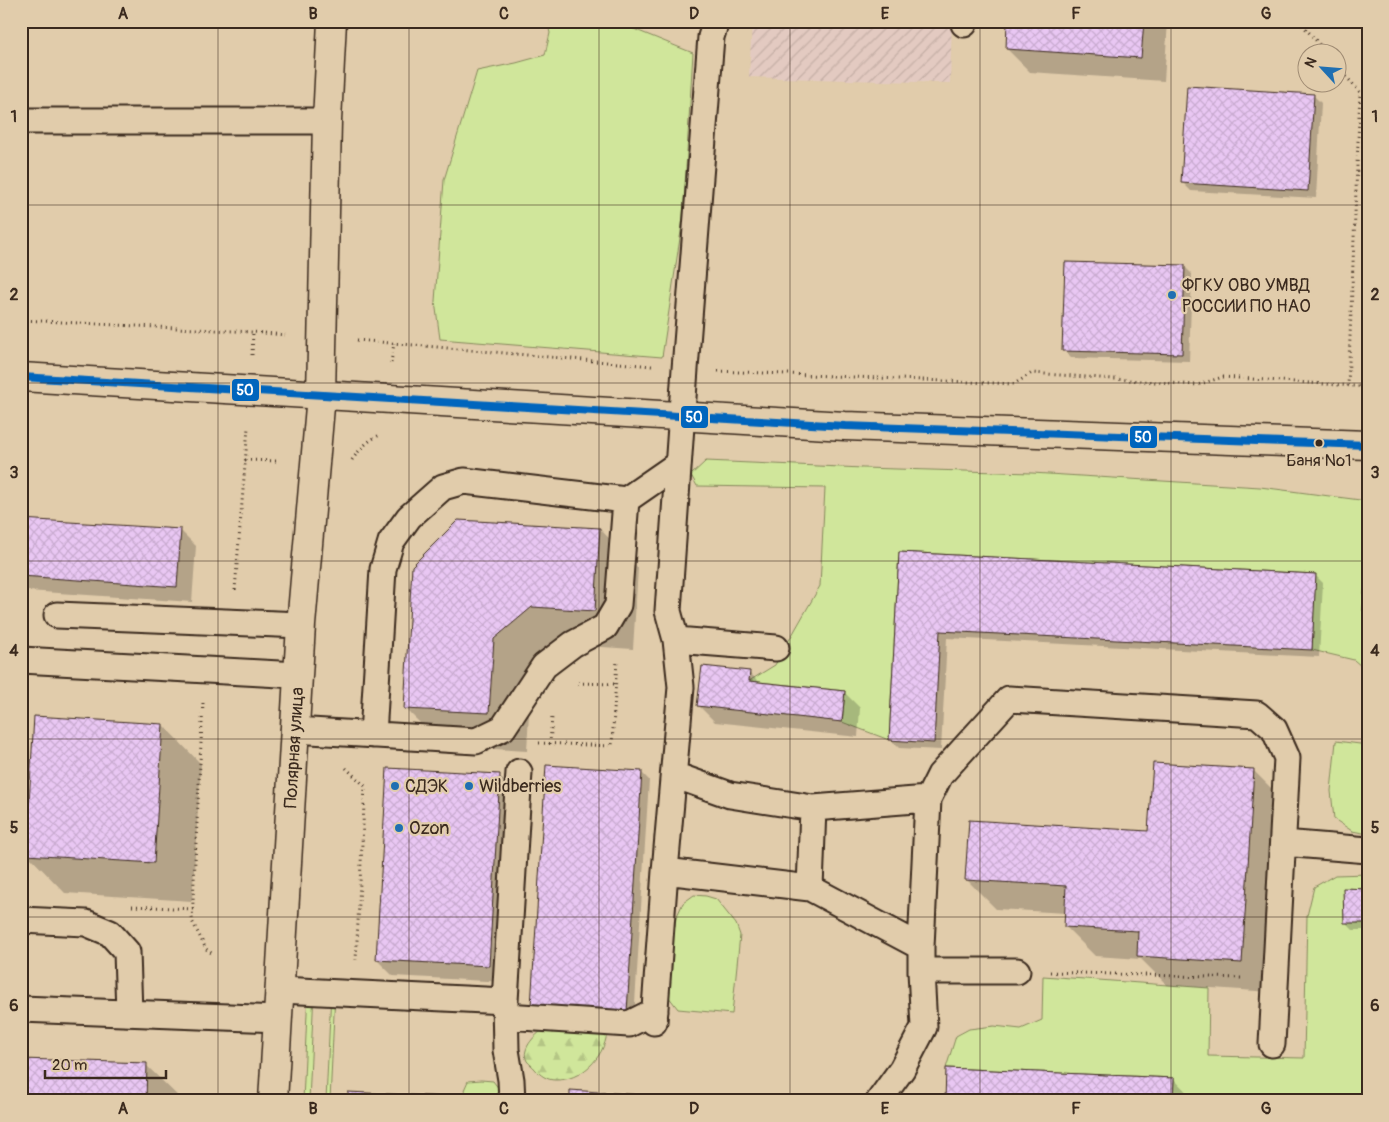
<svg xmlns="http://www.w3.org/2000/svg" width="1389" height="1122" viewBox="0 0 1389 1122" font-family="Pangolin,sans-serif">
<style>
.industrial{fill:url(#industrial-furrows)}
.green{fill:#d0e69b;stroke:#86885c}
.forest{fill:url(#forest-firs);stroke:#86885c}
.shadow{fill:#0003}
.building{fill:url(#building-cross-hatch);stroke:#3b2a1e}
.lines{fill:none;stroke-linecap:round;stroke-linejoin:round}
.lane-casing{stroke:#3b2a1e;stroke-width:29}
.street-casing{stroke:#3b2a1e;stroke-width:31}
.secondary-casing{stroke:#3b2a1e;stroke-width:31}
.path{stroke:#3b2a1e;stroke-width:3;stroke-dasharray:1 4;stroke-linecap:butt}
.lane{stroke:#e1ccab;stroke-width:25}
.street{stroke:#e1ccab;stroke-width:28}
.secondary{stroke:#e1ccab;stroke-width:28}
.bus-1-casing{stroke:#e1ccab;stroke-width:11}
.bus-1{stroke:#0065bd;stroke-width:8}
.grid{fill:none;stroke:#3b2a1e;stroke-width:1;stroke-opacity:0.55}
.poi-dot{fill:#1f6fb2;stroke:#e1ccab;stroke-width:2}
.bus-dot{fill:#3b2a1e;stroke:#e1ccab;stroke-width:2}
.labels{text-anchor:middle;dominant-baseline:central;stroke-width:4.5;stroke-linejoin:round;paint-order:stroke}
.bus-label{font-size:17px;fill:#3b2a1e;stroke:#e1ccab}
.poi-label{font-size:18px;fill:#3b2a1e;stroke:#e1ccab;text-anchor:start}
.street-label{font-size:18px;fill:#3b2a1e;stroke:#e1ccab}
.line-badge{stroke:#e1ccab;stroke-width:2}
.badge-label{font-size:14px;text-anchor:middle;font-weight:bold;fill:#fff}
.neatline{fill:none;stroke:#3b2a1e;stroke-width:2}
.grid-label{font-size:16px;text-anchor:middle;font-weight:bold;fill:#3b2a1e}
</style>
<defs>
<pattern id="industrial-furrows" width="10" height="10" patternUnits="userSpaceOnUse" patternTransform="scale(1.25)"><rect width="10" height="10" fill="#e3cac1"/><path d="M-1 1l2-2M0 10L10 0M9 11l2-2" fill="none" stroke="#c4aea5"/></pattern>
<pattern id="forest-firs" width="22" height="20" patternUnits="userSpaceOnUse" patternTransform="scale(1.25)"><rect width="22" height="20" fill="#d0e69b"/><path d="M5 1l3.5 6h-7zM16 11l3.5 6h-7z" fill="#b4c585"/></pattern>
<pattern id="building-cross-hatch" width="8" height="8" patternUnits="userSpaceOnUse" patternTransform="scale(1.25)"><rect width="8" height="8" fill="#e9c7f3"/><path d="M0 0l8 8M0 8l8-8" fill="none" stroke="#c9abd0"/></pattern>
</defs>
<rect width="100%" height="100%" fill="#e1ccab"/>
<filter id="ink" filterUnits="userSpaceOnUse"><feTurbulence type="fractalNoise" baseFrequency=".02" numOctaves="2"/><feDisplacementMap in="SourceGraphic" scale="10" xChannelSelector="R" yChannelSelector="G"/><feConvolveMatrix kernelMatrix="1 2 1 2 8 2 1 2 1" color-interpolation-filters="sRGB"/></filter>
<g filter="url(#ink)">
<path class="industrial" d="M 752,21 L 952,21 L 950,83 L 749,77 Z"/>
<path class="green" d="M 547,21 L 614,21 L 693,53 L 683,218 L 662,357 L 440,339 L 435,301 L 444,180 L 477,71 L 516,63 L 545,55 L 550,33 Z
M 706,461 L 863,468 L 1032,473 L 1260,487 L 1368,501 L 1368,672 L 1354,660 L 1312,650 L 1315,574 L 899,552 L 889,740 L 842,722 L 845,691 L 749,681 L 775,665 L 820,586 L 825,488 L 697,486 L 691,475 Z
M 1336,741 L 1368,745 L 1368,834 L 1352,831 L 1334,819 L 1331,791 Z
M 1368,874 L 1368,1101 L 1173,1101 L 1174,1078 L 946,1068 L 956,1036 L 969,1029 L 994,1026 L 1021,1029 L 1042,1020 L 1043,976 L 1209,988 L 1208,1056 L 1304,1058 L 1307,916 L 1314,887 L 1335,875 Z
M 694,895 L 706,896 L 716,899 L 736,924 L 740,935 L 732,1014 L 678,1009 L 665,992 L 676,918 L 683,903 Z
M 308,991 L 314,991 L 309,1101 L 303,1101 Z
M 331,992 L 335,992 L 330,1101 L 326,1101 Z
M 481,1080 L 493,1081 L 499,1089 L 501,1101 L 468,1101 L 468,1098 L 464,1090 L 468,1081 Z"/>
<path class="forest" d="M 547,1027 L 607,1033 C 604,1058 581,1081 555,1080 C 547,1080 540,1075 535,1069 C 533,1066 529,1064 527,1061 C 520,1048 537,1033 547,1027 Z"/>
<path class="shadow" d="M 1009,21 L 1168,21 L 1164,81 L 1030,72 L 1007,49 Z
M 1313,95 L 1321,103 L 1316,198 L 1191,191 L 1183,183 Z
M 1184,266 L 1192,274 L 1189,361 L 1071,358 L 1063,350 Z
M 21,520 L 180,530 L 196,546 L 192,602 L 28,591 L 21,585 Z
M 600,529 L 638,568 L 633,649 L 571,645 L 531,677 L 527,751 L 443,746 L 405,708 Z
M 900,554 L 1315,575 L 1323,583 L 1319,657 L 947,638 L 941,750 L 899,748 L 891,740 Z
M 749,672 L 760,683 L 844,692 L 860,708 L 858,737 L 715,722 L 699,706 Z
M 163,725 L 201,764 L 192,901 L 65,893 L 27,854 Z
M 1253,770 L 1283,800 L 1271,992 L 1167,985 L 1141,959 L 1095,956 L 1066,927 L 1066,913 L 996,909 L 967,880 L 1149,832 Z
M 641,772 L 649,780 L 634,1019 L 540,1014 Z
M 499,776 L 515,792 L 505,982 L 393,976 L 377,960 Z
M 1368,890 L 1368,930 L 1353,930 L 1345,922 Z
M 146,1065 L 183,1101 L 21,1101 Z
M 1174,1079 L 1195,1101 L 946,1101 Z"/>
<path class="building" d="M 1007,21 L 1144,21 L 1141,58 L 1006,49 Z
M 1187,86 L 1314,94 L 1308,191 L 1181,183 Z
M 1065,262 L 1185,265 L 1182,354 L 1062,351 Z
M 21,519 L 181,529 L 177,587 L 21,576 Z
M 458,520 L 600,528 L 595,611 L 532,607 L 494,639 L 489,713 L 404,709 L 412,566 Z
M 899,552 L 1316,574 L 1312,650 L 940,631 L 934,743 L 889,740 Z
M 1365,581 L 1368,582 L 1368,611 L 1363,611 Z
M 702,666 L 750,671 L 749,681 L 845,691 L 842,722 L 697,706 Z
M 34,716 L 163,724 L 154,863 L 26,855 Z
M 1153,763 L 1254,769 L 1242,963 L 1137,956 L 1138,931 L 1064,927 L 1066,886 L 965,880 L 969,820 L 1148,831 Z
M 546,765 L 642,771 L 627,1012 L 531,1006 Z
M 387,768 L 500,774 L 489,966 L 376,960 Z
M 1343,888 L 1368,889 L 1368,923 L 1344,923 Z
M 21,1059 L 147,1063 L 146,1101 L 21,1101 Z
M 946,1068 L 1174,1078 L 1173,1101 L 945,1101 Z
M 570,1090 L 657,1096 L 657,1101 L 570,1101 Z
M 348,1092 L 468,1098 L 468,1101 L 348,1101 Z"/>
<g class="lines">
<g class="lane-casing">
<path id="lane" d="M 964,24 L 964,21
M 21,121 L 327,121
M 57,615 L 301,625
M 676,640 L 776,648
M 21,660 L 298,675
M 294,730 L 476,741 L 503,728 L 544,666 L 573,644 L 605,627 L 618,605 L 626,500 L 678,464
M 373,735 L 383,569 L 391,542 L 409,517 L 443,487 L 464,481 L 626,500
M 674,775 L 730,795 L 813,808 L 928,799
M 1283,843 L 1368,850
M 665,871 L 810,888 L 921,947 L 921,971 L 924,1027 L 902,1069 L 879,1101
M 810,888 L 813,808
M 21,920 L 86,923 L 110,933 L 127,952 L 129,1013
M 921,947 L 928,799 L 940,775 L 1009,699 L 1257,714 L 1274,729 L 1287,758 L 1272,1044
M 921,971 L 1017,971
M 280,990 L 505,1001 L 519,772
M 505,1001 L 506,1050 L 511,1080 L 512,1101
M 21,1009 L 278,1019
M 506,1016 L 629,1024 L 655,1011
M 654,1022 L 665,871 L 681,687 L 676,640 L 668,611 L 685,369 L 711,37 L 716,21"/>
</g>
<g class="street-casing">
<path id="street" d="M 321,395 L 327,121 L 332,21"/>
</g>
<g class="secondary-casing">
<g id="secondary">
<path d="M 21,377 L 845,426 L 1368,445"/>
<path id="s1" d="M 273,1101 L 301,625 L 321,395"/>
</g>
</g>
<path class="path" d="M 1299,21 L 1326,52
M 1336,65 L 1360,92 L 1348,386
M 21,320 L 253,332
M 357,340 L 652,366
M 252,355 L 253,332 L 285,335
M 391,363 L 394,343
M 718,371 L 1014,384 L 1032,373 L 1197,385 L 1223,377 L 1368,387
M 245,460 L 278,461
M 352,460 C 359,450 368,440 380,435
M 235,590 L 248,427
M 578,683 L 615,684
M 203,703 L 192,921 L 206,949 L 214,955
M 539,743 L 612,746 L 617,660
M 550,744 L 552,717
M 346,768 L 365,786 L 356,960
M 132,906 L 193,909
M 1050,972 L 1241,978"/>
<use href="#lane" class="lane"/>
<use href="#street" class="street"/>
<use href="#secondary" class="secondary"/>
<g class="bus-1-casing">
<path id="bus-1" d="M 21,377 L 845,426 L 1368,445"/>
</g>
<use href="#bus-1" class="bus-1"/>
</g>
</g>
<path class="grid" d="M 218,21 L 218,1101M 409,21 L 409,1101M 599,21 L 599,1101M 790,21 L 790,1101M 980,21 L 980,1101M 1171,21 L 1171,1101M 21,205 L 1368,205M 21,383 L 1368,383M 21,561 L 1368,561M 21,739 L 1368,739M 21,917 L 1368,917"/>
<g class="poi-dot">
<circle cx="1172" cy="295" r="5"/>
<circle cx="395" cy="786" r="5"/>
<circle cx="469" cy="786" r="5"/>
<circle cx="399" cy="828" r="5"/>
</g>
<circle class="bus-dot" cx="1319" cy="443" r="4.5"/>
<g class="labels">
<g class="bus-label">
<text x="1319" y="460">Баня №1</text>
</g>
<g class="poi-label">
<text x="1182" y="285">ФГКУ ОВО УМВД<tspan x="1182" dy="21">РОССИИ ПО НАО</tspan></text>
<text x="405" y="786">СДЭК</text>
<text x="479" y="786">Wildberries</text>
<text x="409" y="828">Ozon</text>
</g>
<g class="street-label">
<text stroke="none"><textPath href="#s1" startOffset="354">Полярная улица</textPath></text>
</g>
</g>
<g class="line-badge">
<rect x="231" y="378" width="29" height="24" rx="5" fill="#0065bd"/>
<rect x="680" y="405" width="29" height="24" rx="5" fill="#0065bd"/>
<rect x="1129" y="425" width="29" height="24" rx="5" fill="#0065bd"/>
</g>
<g class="badge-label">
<text x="245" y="395">50</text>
<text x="694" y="422">50</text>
<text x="1143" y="442">50</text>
</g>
<rect width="1389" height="1122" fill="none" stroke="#e1ccab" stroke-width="55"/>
<g transform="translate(1322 68) rotate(296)"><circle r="24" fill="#e1ccab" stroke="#9f8b73"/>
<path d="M0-4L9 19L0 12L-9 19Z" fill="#1f6fb2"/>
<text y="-8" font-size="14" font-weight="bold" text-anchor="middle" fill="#3b2a1e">N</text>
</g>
<path d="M45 1070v8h121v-8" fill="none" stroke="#3b2a1e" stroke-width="2.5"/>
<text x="52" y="1070" font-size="15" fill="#3b2a1e" stroke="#e1ccab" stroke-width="4" paint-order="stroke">20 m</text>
<rect x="28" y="28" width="1334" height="1066" class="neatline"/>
<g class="grid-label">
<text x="123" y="19">A</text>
<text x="313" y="19">B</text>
<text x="504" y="19">C</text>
<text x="694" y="19">D</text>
<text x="885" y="19">E</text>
<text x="1076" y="19">F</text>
<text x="1266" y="19">G</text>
<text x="14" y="122">1</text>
<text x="1375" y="122">1</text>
<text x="14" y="300">2</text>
<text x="1375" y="300">2</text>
<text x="14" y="478">3</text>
<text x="1375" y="478">3</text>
<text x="14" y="656">4</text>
<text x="1375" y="656">4</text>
<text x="14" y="833">5</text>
<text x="1375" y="833">5</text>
<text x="14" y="1011">6</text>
<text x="1375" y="1011">6</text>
<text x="123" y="1114">A</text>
<text x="313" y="1114">B</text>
<text x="504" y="1114">C</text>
<text x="694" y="1114">D</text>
<text x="885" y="1114">E</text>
<text x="1076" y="1114">F</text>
<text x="1266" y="1114">G</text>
</g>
</svg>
